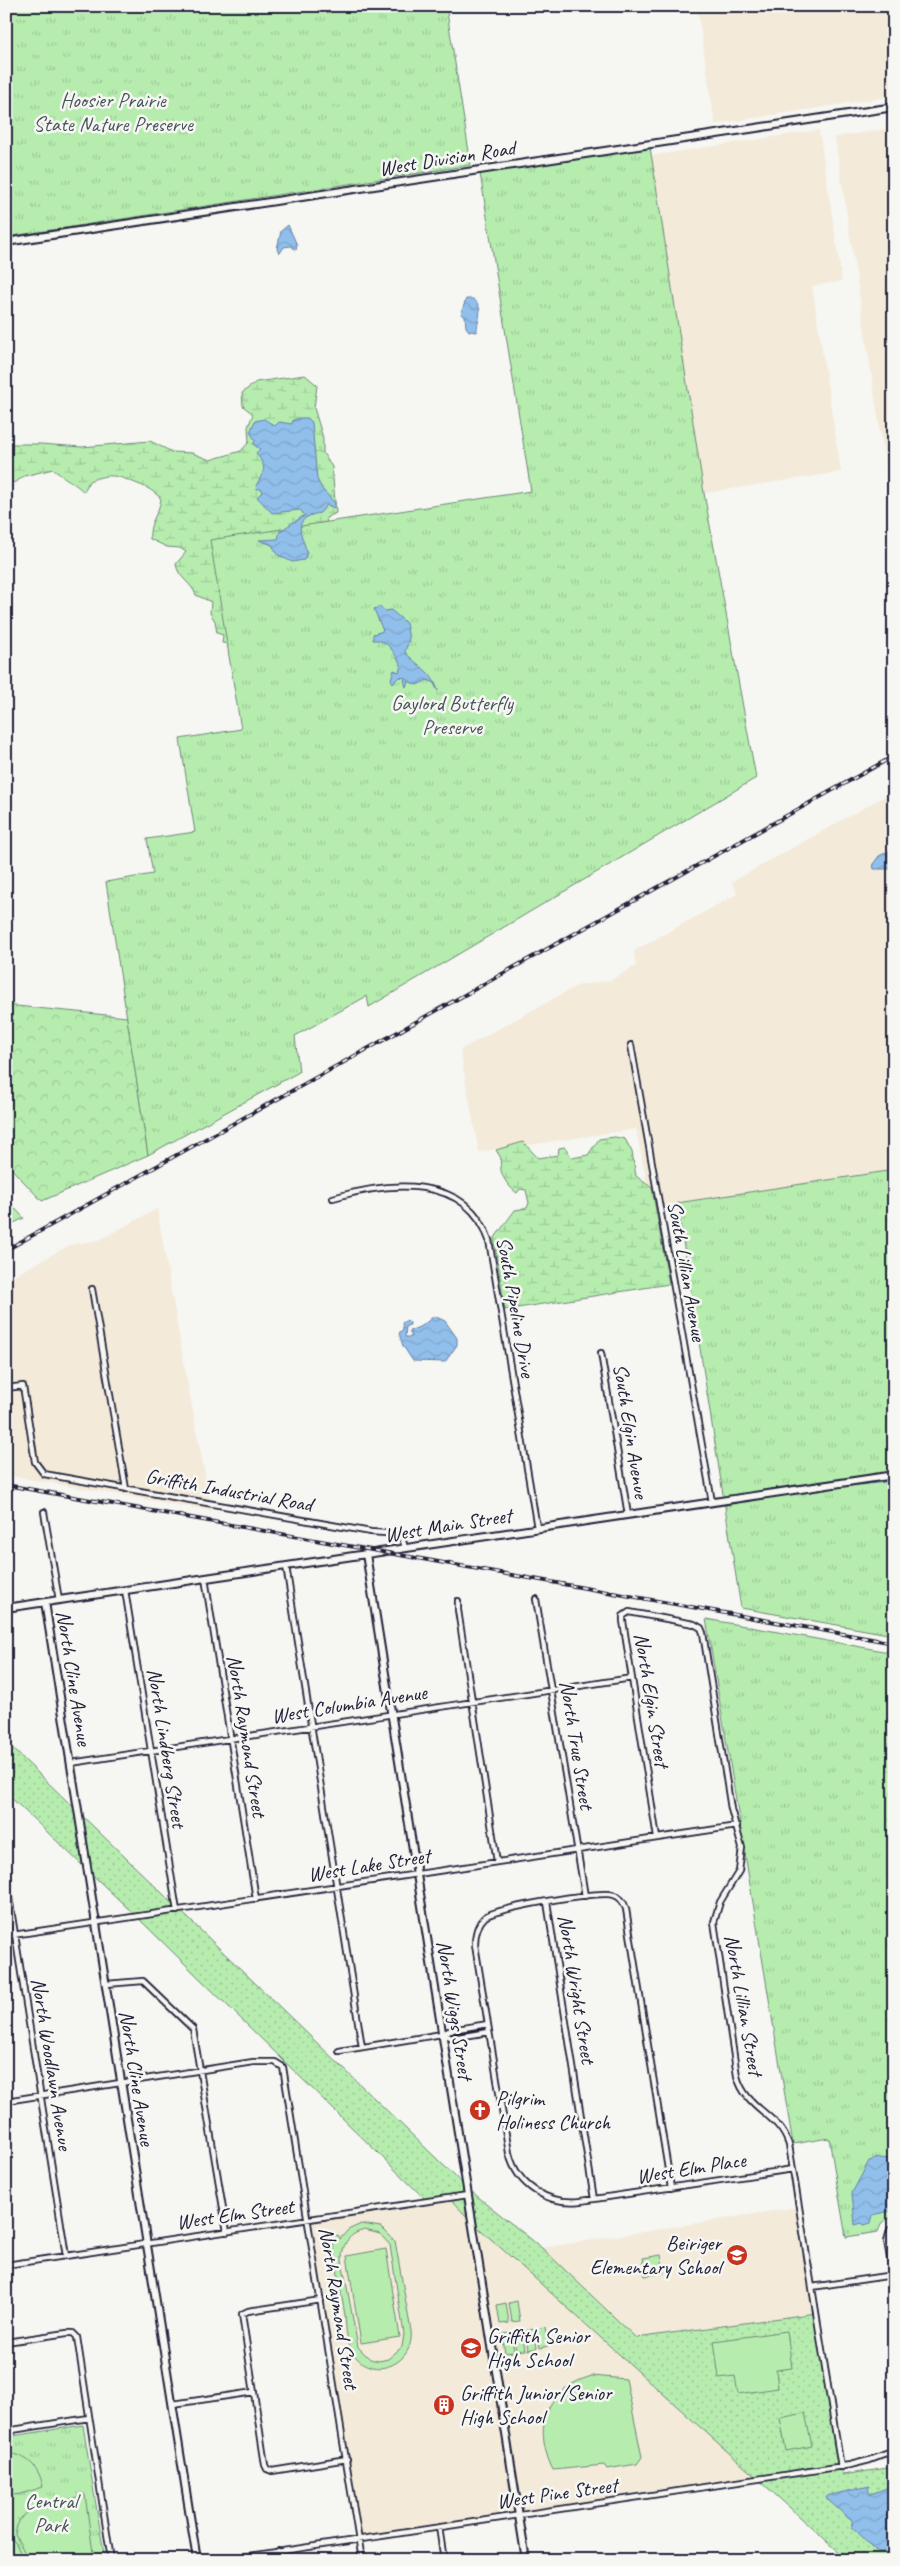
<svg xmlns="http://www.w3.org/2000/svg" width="900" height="2566" viewBox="0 0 900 2566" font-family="Caveat,sans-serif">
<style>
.built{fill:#f3ead9}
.grass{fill:url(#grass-dots);stroke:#6c8875}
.forest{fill:url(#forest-crowns);stroke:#6c8875}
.wetland{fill:url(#wetland-marsh);stroke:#6c8875}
.park{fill:url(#park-tufts);stroke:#6c8875}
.garden{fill:#b6edaf;stroke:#6c8875;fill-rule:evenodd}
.water{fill:url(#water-waves);stroke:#6580a5}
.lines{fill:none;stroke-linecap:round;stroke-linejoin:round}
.street-casing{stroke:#22223b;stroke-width:8}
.secondary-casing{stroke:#22223b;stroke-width:10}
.street{stroke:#f6f6f2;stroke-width:4.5}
.secondary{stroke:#f6f6f2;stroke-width:6}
.rail-casing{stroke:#22223b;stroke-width:4}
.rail{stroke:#f6f6f2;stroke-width:2;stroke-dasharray:5.5;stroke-linecap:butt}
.labels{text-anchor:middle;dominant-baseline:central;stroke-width:5;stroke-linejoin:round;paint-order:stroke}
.park-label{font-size:21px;fill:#475558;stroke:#f6f6f2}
.street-label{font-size:21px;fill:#22223b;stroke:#f6f6f2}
.poi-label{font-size:21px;fill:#22223b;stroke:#f6f6f2;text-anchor:start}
</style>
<defs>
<pattern id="grass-dots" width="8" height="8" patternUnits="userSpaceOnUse" patternTransform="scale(1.25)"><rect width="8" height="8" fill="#b6edaf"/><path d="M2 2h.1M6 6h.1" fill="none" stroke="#9ccb97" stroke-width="1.8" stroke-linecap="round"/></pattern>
<pattern id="forest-crowns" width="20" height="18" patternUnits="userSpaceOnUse" patternTransform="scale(1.25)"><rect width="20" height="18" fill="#b6edaf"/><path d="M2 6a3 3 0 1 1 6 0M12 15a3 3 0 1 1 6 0" fill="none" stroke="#9ccb97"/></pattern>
<pattern id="wetland-marsh" width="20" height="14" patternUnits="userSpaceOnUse" patternTransform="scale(1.25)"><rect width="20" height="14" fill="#b6edaf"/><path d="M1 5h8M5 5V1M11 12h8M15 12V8" fill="none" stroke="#9ccb97"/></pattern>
<pattern id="park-tufts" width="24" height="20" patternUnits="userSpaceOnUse" patternTransform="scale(1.25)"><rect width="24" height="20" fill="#b6edaf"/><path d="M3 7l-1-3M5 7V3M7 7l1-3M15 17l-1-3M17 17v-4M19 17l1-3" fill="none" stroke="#9ccb97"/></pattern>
<pattern id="water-waves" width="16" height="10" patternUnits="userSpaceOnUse" patternTransform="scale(1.25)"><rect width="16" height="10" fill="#91bfeb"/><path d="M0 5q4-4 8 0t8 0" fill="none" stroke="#7da4ca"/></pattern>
</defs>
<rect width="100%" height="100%" fill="#f6f6f2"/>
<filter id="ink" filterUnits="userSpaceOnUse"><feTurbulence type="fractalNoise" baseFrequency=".02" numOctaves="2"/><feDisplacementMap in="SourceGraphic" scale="10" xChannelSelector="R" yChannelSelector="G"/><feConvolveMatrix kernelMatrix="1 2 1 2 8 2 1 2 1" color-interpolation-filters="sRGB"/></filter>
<g filter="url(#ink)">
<path class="built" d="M 697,6 L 894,6 L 894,96 L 715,124 Z
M 894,128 L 894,521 L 835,137 Z
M 819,130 L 842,281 L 812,286 L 841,472 L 704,493 L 651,156 Z
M 894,791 L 894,1170 L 652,1208 L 636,1129 L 479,1152 L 460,1050 L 577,986 L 611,980 L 636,966 L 634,951 L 737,894 L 732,882 Z
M 157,1209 L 186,1376 L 212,1511 L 6,1475 L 6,1280 L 70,1245 L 99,1240 Z
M 448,2197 L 472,2222 L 753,2475 L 745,2481 L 359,2539 L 308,2220 Z
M 798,2207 L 816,2313 L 636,2338 L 542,2248 Z"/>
<path class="grass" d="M 6,1742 L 467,2188 L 542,2248 L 636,2338 L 816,2313 L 842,2475 L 894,2467 L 894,2560 L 848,2560 L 472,2222 L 448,2197 L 428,2202 L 137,1917 L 6,1793 Z"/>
<path class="forest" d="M 6,1005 L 127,1017 L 148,1155 L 42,1201 L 6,1163 Z
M 6,1199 L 24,1218 L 6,1227 Z"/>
<path class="wetland" d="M 305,375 L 317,385 L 314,408 L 323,438 L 323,453 L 332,467 L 336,513 L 326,518 L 329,542 L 231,644 L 222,643 L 223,635 L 217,633 L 215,621 L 210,613 L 211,602 L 196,595 C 191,582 178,578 176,564 L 186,552 L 180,548 L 167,547 L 150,539 C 148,523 159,514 161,499 C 154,491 148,488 138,484 C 117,476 112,472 89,481 L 84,492 C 74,482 63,478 53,469 L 24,476 L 15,483 L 6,478 L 6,444 L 40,444 L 82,447 L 150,441 L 172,452 L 192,453 L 210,460 L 241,451 L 249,442 L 248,427 L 253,414 L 243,406 L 242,393 L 256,382 Z
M 615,1137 L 625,1139 L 632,1152 L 636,1176 L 652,1188 L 669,1284 L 505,1310 L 494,1239 L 515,1210 L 527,1208 L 529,1203 L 526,1190 L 520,1189 L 517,1193 C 506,1185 498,1172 501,1158 L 496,1150 L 523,1142 L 538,1158 L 558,1155 L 559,1148 L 565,1147 L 572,1158 L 588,1155 L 599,1139 Z"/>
<path class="park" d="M 6,6 L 446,6 L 471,165 L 6,237 Z
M 650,147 L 704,493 L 756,778 L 369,1007 L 367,996 L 295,1036 L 299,1072 L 148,1155 L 106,882 L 153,874 L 147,839 L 195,832 L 180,739 L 241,729 L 210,540 L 531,491 L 480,173 Z
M 894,1170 L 894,1635 L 741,1608 L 677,1203 Z
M 706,1619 L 894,1653 L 894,2217 C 884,2218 881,2223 878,2232 L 846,2237 L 829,2138 L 793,2144 Z
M 661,2255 L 664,2273 L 645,2276 L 643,2258 Z
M 83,2425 L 105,2560 L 6,2560 L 6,2437 Z"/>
<path class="garden" d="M 361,2224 L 381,2227 L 395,2241 L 411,2331 C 415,2367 367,2383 351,2349 C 346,2339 346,2326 345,2315 C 340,2289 336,2262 332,2236 L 338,2235 L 340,2239 L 348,2230 ZM 365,2230 L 380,2234 L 390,2245 L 404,2334 L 402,2347 L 388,2359 L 379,2361 L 370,2359 L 358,2347 L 342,2260 C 342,2244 349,2233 365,2230 Z
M 386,2249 L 400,2337 L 361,2343 L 347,2256 Z
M 517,2301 L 520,2321 L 512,2322 L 509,2303 Z
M 506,2303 L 509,2323 L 500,2324 L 497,2305 Z
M 545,2327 L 548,2346 L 540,2348 L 537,2329 Z
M 534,2329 L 537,2348 L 528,2350 L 525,2331 Z
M 522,2331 L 525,2350 L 516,2351 L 513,2332 Z
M 787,2331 L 792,2368 L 776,2370 L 778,2388 L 738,2394 L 735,2376 L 719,2378 L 714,2341 Z
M 511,2333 L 514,2352 L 505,2353 L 502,2334 Z
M 592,2376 L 626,2379 L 642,2457 L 637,2464 L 607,2469 L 604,2465 L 553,2470 C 532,2427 545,2389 592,2376 Z
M 805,2413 L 812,2446 L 786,2451 L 780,2418 Z
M 6,2453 C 27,2455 39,2466 43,2487 L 21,2494 L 6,2496 Z
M 85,2495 L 94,2560 L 26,2560 L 24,2551 L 15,2535 C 18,2509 40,2503 62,2501 C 70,2500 77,2496 85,2495 Z
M 6,2534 L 15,2542 L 24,2560 L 6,2560 Z"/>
<path class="water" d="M 288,225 L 297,245 L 296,250 L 291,246 L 284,247 L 280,253 L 277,249 L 281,231 Z
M 466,299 L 473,299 C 486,308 476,323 477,332 L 469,331 L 466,327 L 465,316 L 461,314 Z
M 300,418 L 308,418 L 312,423 L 317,479 L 322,489 L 335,503 L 334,508 L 327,505 L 320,513 C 291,518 301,533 307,552 L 304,560 L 292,562 L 278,555 L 272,545 L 259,540 L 278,539 L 280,531 L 305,515 L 300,510 L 272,513 L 257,497 L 263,491 L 261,489 L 257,489 L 256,486 C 264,470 268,469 256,453 L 260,449 L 254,445 L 255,440 L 250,432 L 255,421 L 264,419 L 275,426 L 279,422 L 292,424 L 293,420 Z
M 380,607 L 385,611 L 391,610 L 406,623 L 409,639 L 405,652 C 418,667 432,670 438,691 L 433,682 L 427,680 L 417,685 L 408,681 L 406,687 L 404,680 L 406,678 L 399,677 L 393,683 L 391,679 L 394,670 L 399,672 L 401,665 C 395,654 388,639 373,640 L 373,634 L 383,631 L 374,609 Z
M 894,849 L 894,869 L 874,869 L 873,864 L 879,856 Z
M 434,1316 L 445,1321 L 457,1338 L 457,1345 L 445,1362 L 413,1361 L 403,1346 L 399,1333 L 403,1329 L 402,1323 L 407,1320 L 410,1323 L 410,1325 L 406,1326 L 405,1337 L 412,1337 L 409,1331 L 422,1326 Z
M 894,1478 L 894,1481 L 815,1490 Z
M 879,2158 L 894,2159 L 894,2195 L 891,2193 L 891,2211 L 873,2215 L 871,2223 L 864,2225 L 862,2223 L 855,2225 L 852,2193 L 869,2161 Z
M 894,2485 L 894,2551 L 878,2552 L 851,2526 L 854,2523 L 828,2500 L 826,2496 L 870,2486 L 868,2489 L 871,2494 Z"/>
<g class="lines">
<g class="street-casing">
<path id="street" d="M 631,1045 L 712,1502
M 333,1198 C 387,1182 467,1173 489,1240 L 537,1528
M 92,1289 L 126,1489
M 601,1353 L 628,1515
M 6,1388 L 23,1386 L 35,1462 L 44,1474 L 371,1532 L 399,1534 L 402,1537 L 405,1548
M 44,1512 L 59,1600
M 286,1566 L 362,2047
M 205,1578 L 256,1899
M 125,1590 L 177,1911
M 536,1599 L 585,1896
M 458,1601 L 458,1610 L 497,1862
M 71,1763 L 632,1678
M 657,1838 L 623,1621 L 623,1616 L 629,1612 L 694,1624 L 701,1628 L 703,1633 L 731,1809 L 742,1848 L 739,1871 L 720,1902 L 714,1922 L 737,2076 C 746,2110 779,2113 789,2145 L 841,2467
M 6,1878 L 66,2256
M 547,1902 L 594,2199
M 6,1936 L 737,1826
M 106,1984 L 143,1981 L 193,2029 L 227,2232
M 442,2034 L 452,2038 L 489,2032
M 339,2051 L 442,2034 L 451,2030 L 488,2024
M 6,2101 L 253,2062 L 275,2062 L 283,2067 L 362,2560
M 671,2188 L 626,1909 C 624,1902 621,1897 614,1895 C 601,1890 496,1908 485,1917 C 477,1924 475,1935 475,1945 L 509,2153 C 517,2186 548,2205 581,2201 L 793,2169
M 890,2230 L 887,2241 L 894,2281
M 6,2265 L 468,2195
M 812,2287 L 893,2275
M 321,2300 L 248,2311 L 242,2314 L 265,2465 L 267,2469 L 272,2471 L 347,2459
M 6,2342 L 67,2333 L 73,2333 L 77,2337 L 111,2560
M 173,2404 L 254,2392
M 6,2431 L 89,2418
M 439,2527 L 444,2560
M 278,2551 L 280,2560
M 223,2560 L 850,2465 L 870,2460 L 894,2451"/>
</g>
<g class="secondary-casing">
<path id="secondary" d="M 6,242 L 894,107
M 366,1554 L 526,2560
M 45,1602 L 197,2560
M 6,1608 L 894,1475"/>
</g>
<use href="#street" class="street"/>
<use href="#secondary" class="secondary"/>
<g class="rail-casing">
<path id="rail" d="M 6,1250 L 894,756
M 6,1485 L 894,1643"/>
</g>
<use href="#rail" class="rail"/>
</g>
</g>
<defs>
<g id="church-disc" transform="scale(1.125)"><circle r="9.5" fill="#c8321e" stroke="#f6f6f2"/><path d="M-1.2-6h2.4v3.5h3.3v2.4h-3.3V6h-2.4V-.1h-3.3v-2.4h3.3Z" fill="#fff"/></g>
<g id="school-disc" transform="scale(1.125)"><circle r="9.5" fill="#c8321e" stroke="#f6f6f2"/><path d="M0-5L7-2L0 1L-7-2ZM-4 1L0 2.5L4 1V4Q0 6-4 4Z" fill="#fff"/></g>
<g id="building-disc" transform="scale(1.125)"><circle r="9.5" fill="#c8321e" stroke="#f6f6f2"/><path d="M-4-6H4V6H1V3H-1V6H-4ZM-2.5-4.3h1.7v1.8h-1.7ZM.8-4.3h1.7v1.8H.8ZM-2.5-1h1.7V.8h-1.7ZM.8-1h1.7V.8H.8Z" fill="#fff"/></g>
</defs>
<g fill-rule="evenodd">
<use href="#church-disc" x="480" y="2110"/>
<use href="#school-disc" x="737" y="2255"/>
<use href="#school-disc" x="471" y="2348"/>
<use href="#building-disc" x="444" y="2405"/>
</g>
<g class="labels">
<g class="park-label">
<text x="113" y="100">Hoosier Prairie<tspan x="113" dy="24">State Nature Preserve</tspan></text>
<text x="452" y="703">Gaylord Butterfly<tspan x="452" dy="24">Preserve</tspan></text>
<text x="51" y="2501">Central<tspan x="51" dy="24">Park</tspan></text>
</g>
<g class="street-label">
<text transform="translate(447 158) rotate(-9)">West Division Road</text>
<text transform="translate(687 1271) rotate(80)">South Lillian Avenue</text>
<text transform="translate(516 1307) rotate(80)">South Pipeline Drive</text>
<text transform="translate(631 1431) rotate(81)">South Elgin Avenue</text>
<text transform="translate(229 1490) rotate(10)">Griffith Industrial Road</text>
<text transform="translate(448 1525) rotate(-9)">West Main Street</text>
<text transform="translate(74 1678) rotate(81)">North Cline Avenue</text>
<text transform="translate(652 1700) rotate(81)">North Elgin Street</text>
<text transform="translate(349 1704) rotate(-9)">West Columbia Avenue</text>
<text transform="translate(247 1736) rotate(81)">North Raymond Street</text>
<text transform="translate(577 1745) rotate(81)">North True Street</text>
<text transform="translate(167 1748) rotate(81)">North Lindberg Street</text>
<text transform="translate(369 1865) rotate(-9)">West Lake Street</text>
<text transform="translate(577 1989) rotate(81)">North Wright Street</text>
<text transform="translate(744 2005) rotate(80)">North Lillian Street</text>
<text transform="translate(455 2010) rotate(81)">North Wiggs Street</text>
<text transform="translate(52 2064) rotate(81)">North Woodlawn Avenue</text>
<text transform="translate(137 2078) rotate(81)">North Cline Avenue</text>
<text transform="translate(691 2168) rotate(-9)">West Elm Place</text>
<text transform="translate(235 2214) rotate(-8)">West Elm Street</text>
<text transform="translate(339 2308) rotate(81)">North Raymond Street</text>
<text transform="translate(557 2493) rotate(-8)">West Pine Street</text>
</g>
<g class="poi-label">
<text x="496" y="2098">Pilgrim<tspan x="496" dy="24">Holiness Church</tspan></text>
<text x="721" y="2243" text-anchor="end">Beiriger<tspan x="721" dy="24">Elementary School</tspan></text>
<text x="487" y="2336">Griffith Senior<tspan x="487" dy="24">High School</tspan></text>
<text x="460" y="2393">Griffith Junior/Senior<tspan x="460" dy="24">High School</tspan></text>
</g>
</g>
<rect width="900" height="2566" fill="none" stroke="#f6f6f2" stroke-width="25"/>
<rect x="12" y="12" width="875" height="2541" fill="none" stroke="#22223b" stroke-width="2" filter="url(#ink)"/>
</svg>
